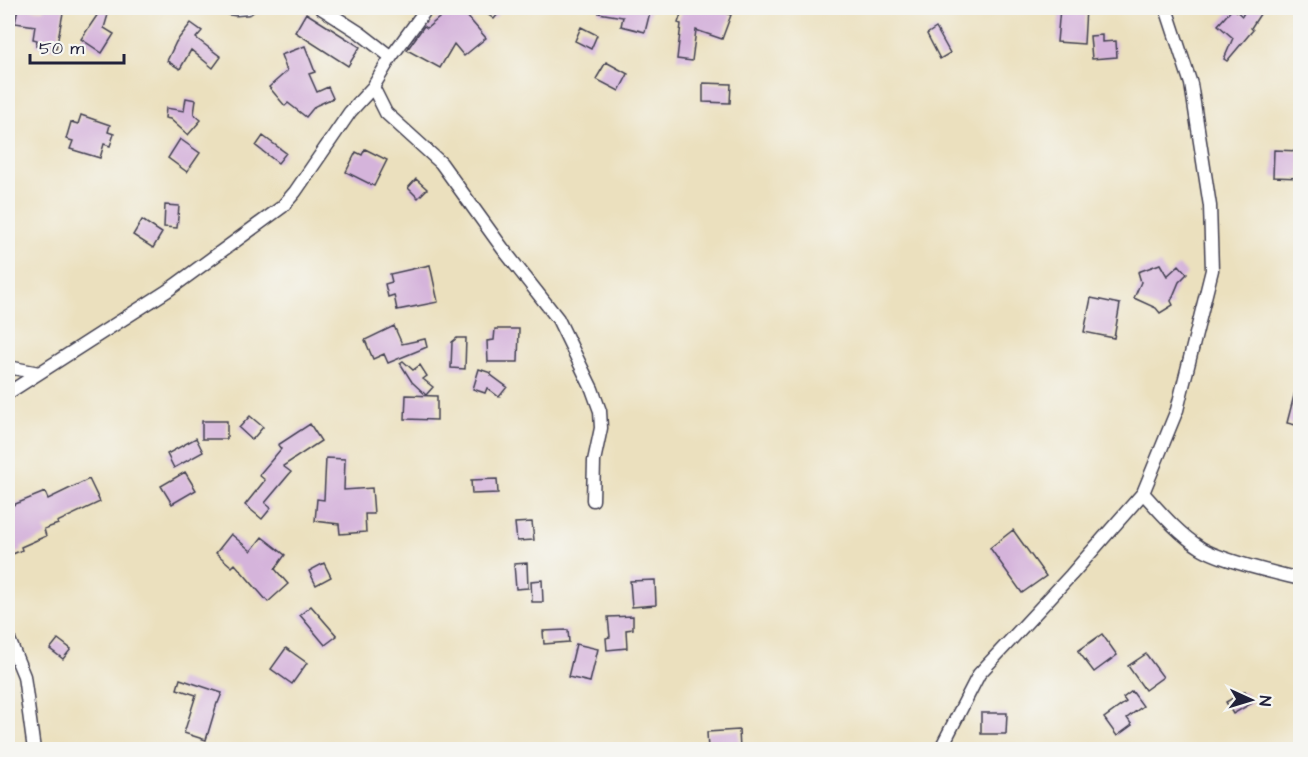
<svg xmlns="http://www.w3.org/2000/svg" width="1308" height="757" viewBox="0 0 1308 757" font-family="'Architects Daughter',sans-serif">
<style>
.building{fill:#d5b4db}
.lines{fill:none;stroke-linecap:round;stroke-linejoin:round}
.street-casing{stroke:#403e4f;stroke-width:15}
.street{stroke:#fff;stroke-width:12}
</style>
<rect width="100%" height="100%" fill="#f6f6f2"/>
<filter id="ink" filterUnits="userSpaceOnUse"><feTurbulence type="fractalNoise" baseFrequency=".0167" numOctaves="2"/><feDisplacementMap in="SourceGraphic" scale="12" xChannelSelector="R" yChannelSelector="G"/><feConvolveMatrix kernelMatrix="1 2 1 2 8 2 1 2 1" color-interpolation-filters="sRGB"/></filter>
<filter id="wash" filterUnits="userSpaceOnUse"><feTurbulence type="fractalNoise" baseFrequency=".008" numOctaves="4" result="noise"/><feDisplacementMap in="SourceGraphic" scale="24" xChannelSelector="R" yChannelSelector="G"/><feGaussianBlur stdDeviation="1.35" result="paint"/><feColorMatrix in="noise" values="0 0 0 0 0 0 0 0 0 0 0 0 0 0 0 0 0 1.4 0 .05"/><feComposite in="paint" operator="in"/></filter>
<g filter="url(#wash)">
<rect width="100%" height="100%" fill="#ebe0be"/>
<g id="blocks">
<path class="building" d="M 18,8 L 43,10 L 44,8 L 64,8 L 56,49 L 36,46 L 37,40 L 33,39 L 35,26 L 15,23 Z
M 102,8 L 110,8 L 104,28 L 114,34 L 102,53 L 81,39 Z
M 451,8 L 460,8 L 486,38 L 464,56 L 454,44 L 440,68 L 407,50 L 424,26 L 427,28 Z
M 479,8 L 503,8 L 494,19 Z
M 599,8 L 651,8 L 645,32 L 621,26 L 623,17 L 599,13 Z
M 683,8 L 717,8 L 717,10 L 731,15 L 722,39 L 696,30 L 692,61 L 677,59 L 681,24 L 678,23 Z
M 1060,8 L 1086,8 L 1084,44 L 1057,42 Z
M 1233,8 L 1242,16 L 1247,8 L 1264,8 L 1251,28 L 1253,30 L 1227,61 L 1224,59 L 1233,38 L 1218,25 Z
M 306,13 L 360,47 L 348,66 L 295,32 Z
M 191,23 L 202,31 L 196,38 L 221,57 L 213,68 L 191,50 L 180,69 L 167,61 L 176,42 Z
M 581,27 L 597,35 L 591,49 L 575,41 Z
M 936,28 L 950,53 L 940,59 L 927,34 Z
M 1102,35 L 1102,42 L 1116,41 L 1117,57 L 1092,59 L 1090,36 Z
M 305,46 L 315,72 L 309,74 L 317,92 L 328,87 L 333,98 L 315,106 L 306,117 L 288,103 L 285,106 L 269,87 L 287,71 L 281,55 Z
M 606,62 L 628,74 L 619,91 L 596,79 Z
M 703,83 L 731,84 L 730,103 L 703,102 Z
M 186,98 L 196,100 L 194,114 L 201,120 L 188,135 L 170,119 L 165,118 L 166,108 L 184,111 Z
M 81,115 L 110,125 L 108,132 L 114,134 L 110,146 L 104,144 L 100,158 L 70,149 L 73,141 L 66,139 L 71,122 L 78,124 Z
M 263,136 L 286,153 L 278,163 L 256,146 Z
M 180,139 L 200,153 L 187,172 L 168,158 Z
M 365,149 L 387,160 L 374,186 L 346,172 L 356,152 L 362,155 Z
M 1274,150 L 1300,151 L 1300,178 L 1273,177 Z
M 416,179 L 427,189 L 418,198 L 408,188 Z
M 165,205 L 179,206 L 177,228 L 164,227 Z
M 142,220 L 162,233 L 153,248 L 133,235 Z
M 1160,264 L 1167,276 L 1179,265 L 1187,274 L 1179,282 L 1171,301 L 1173,305 L 1160,313 L 1156,308 L 1134,298 L 1141,282 L 1138,272 Z
M 430,265 L 438,302 L 397,310 L 394,295 L 388,297 L 385,284 L 392,282 L 390,274 Z
M 1091,298 L 1120,304 L 1114,338 L 1084,332 Z
M 394,326 L 402,344 L 425,339 L 427,347 L 388,363 L 384,354 L 373,359 L 365,340 Z
M 495,329 L 519,329 L 518,362 L 488,362 L 487,341 L 494,340 Z
M 457,338 L 466,338 L 465,369 L 451,368 L 452,342 Z
M 403,361 L 413,370 L 420,365 L 427,376 L 423,379 L 433,387 L 426,395 L 412,382 L 400,363 Z
M 479,369 L 491,373 L 491,375 L 507,387 L 499,397 L 487,388 L 485,393 L 473,389 Z
M 1297,384 L 1300,384 L 1300,426 L 1287,423 Z
M 406,395 L 437,396 L 437,420 L 405,419 Z
M 250,416 L 263,427 L 252,440 L 239,428 Z
M 202,421 L 227,421 L 227,439 L 202,439 Z
M 310,424 L 321,441 L 283,466 L 291,472 L 265,503 L 271,508 L 262,519 L 245,505 L 265,480 L 259,475 L 281,449 L 278,445 Z
M 196,438 L 203,452 L 174,468 L 167,454 Z
M 326,458 L 345,459 L 344,490 L 372,488 L 374,514 L 365,514 L 366,532 L 340,534 L 339,524 L 315,521 L 317,499 L 324,500 Z
M 185,472 L 196,490 L 172,504 L 161,486 Z
M 89,479 L 100,502 L 57,522 L 58,524 L 44,529 L 46,536 L 21,547 L 22,550 L 8,556 L 8,507 L 45,492 L 48,499 Z
M 497,479 L 498,493 L 472,494 L 471,480 Z
M 532,522 L 534,540 L 517,541 L 515,523 Z
M 1013,530 L 1046,576 L 1022,593 L 990,548 Z
M 231,534 L 251,551 L 262,537 L 285,555 L 275,569 L 288,584 L 268,602 L 235,564 L 232,567 L 216,553 Z
M 324,563 L 331,577 L 316,585 L 309,571 Z
M 527,563 L 528,588 L 516,589 L 514,564 Z
M 542,580 L 543,602 L 532,602 L 531,581 Z
M 655,580 L 656,605 L 632,607 L 630,581 Z
M 311,606 L 337,636 L 325,645 L 300,615 Z
M 633,616 L 633,629 L 626,630 L 627,648 L 607,650 L 606,638 L 610,637 L 608,617 Z
M 568,630 L 569,642 L 544,644 L 543,631 Z
M 1102,634 L 1117,655 L 1094,672 L 1078,651 Z
M 58,639 L 71,649 L 63,659 L 50,649 Z
M 576,644 L 598,649 L 590,682 L 568,677 Z
M 286,648 L 307,663 L 292,684 L 271,669 Z
M 1146,654 L 1163,677 L 1145,690 L 1128,666 Z
M 180,679 L 222,693 L 218,703 L 217,703 L 206,740 L 184,733 L 196,695 L 177,689 Z
M 1132,691 L 1143,706 L 1127,718 L 1132,725 L 1117,736 L 1104,718 L 1126,702 L 1123,698 Z
M 1245,691 L 1252,703 L 1233,714 L 1226,702 Z
M 981,713 L 1007,713 L 1006,734 L 981,734 Z
M 739,730 L 740,750 L 708,750 L 707,732 Z"/>
</g>
</g>
<g filter="url(#ink)">
<use href="#blocks" fill-opacity="0" stroke="#403e4f" stroke-width="1.5"/>
<g class="lines">
<g class="street-casing">
<path id="street" d="M 229,8 L 236,9 L 248,8
M 321,8 L 360,33 L 391,57
M 373,87 L 386,113 L 441,163 L 503,249 L 558,319 L 592,389 L 600,411 L 601,428 L 594,461 L 593,500
M 8,367 L 39,373
M 8,393 L 167,291 L 282,207 L 295,192 L 350,112 L 373,87 L 391,57 L 427,8
M 1143,493 C 1161,513 1179,534 1201,548 C 1222,561 1276,573 1300,579
M 8,637 L 24,676 L 34,750
M 940,750 L 979,674 L 1071,575 L 1143,493 L 1177,410 L 1212,270 L 1210,206 L 1191,84 L 1166,8"/>
</g>
<use href="#street" class="street"/>
</g>
</g>
<rect width="1308" height="757" fill="none" stroke="#f6f6f2" stroke-width="30"/>
<g transform="translate(1251 700) rotate(94)" stroke="#f6f6f2" stroke-width="4.5" paint-order="stroke">
<path d="M0-4.5L10 22L0 15L-10 22Z" fill="#22223b"/>
<text y="-9" font-size="16" font-weight="bold" text-anchor="middle" fill="#22223b">N</text>
</g>
<path d="M30 54v9h94v-9" fill="none" stroke="#22223b" stroke-width="3"/>
<text x="39" y="54" font-size="18" fill="#22223b" stroke="#f6f6f2" stroke-width="4.5" paint-order="stroke">50 m</text>
</svg>
